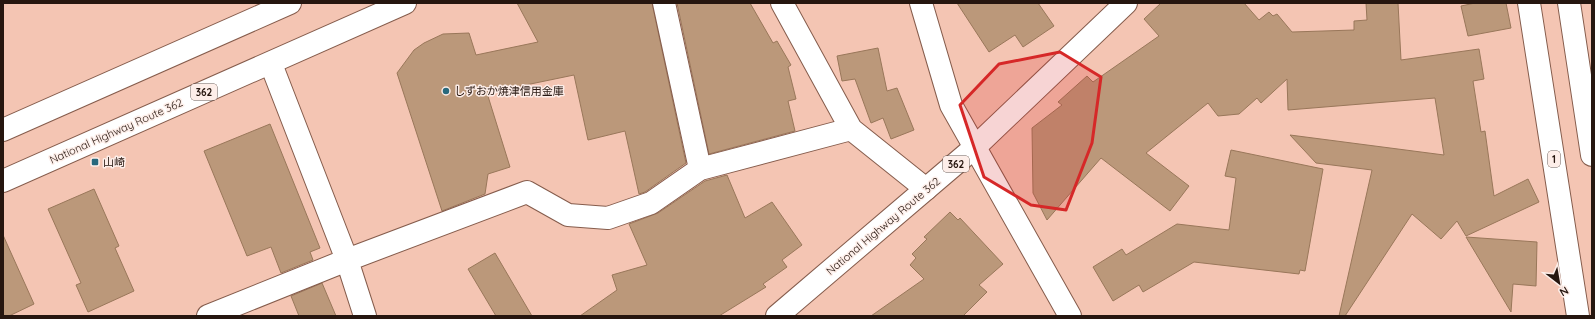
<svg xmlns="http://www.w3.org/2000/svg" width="1595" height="319" viewBox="0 0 1595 319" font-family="Quicksand,'Noto Sans JP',sans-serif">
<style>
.building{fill:#bb987a;stroke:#99775a}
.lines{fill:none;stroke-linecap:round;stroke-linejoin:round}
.street-casing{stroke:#855c4c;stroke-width:24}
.secondary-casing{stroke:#855c4c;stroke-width:24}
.highway-casing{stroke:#855c4c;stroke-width:24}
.street{stroke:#fff;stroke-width:22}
.secondary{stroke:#fff;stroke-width:22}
.highway{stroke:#fff;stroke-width:22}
.marked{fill:#d62828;fill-opacity:0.2;stroke:#d62828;stroke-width:3;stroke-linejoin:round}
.poi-dot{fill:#29697d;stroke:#fdeee9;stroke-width:1.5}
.labels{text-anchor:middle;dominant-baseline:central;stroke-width:3;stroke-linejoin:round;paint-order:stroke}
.shield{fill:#fdeee9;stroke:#665750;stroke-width:1}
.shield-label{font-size:10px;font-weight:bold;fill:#26160f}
.poi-label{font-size:11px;fill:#26160f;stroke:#fdeee9;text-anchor:start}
.street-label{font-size:11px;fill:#26160f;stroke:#fdeee9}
</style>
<rect width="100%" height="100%" fill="#f4c5b3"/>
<path class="building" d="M 517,3 L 652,3 L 686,163 L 645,192 L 639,194 L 625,131 L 588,140 L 574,75 L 487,93 L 510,167 L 488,174 L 485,194 L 442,211 L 397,73 L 414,50 L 424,43 L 443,34 L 469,33 L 476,55 L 538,42 Z
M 677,3 L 750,3 L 773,43 L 777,41 L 791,65 L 788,67 L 796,99 L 788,101 L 795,131 L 709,154 Z
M 957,3 L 1038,3 L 1054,26 L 1023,47 L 1015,35 L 989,52 Z
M 1161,3 L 1244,3 L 1259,20 L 1269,12 L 1273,16 L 1277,14 L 1292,32 L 1354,30 L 1354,21 L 1367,20 L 1366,3 L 1398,3 L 1401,60 L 1479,49 L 1484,79 L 1473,81 L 1481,132 L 1485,131 L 1494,196 L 1528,179 L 1539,202 L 1466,236 L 1457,221 L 1441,239 L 1412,214 L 1345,316 L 1339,316 L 1372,170 L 1316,163 L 1290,135 L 1444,155 L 1435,98 L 1288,110 L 1287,79 L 1261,103 L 1257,98 L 1239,114 L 1218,116 L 1208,103 L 1146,153 L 1189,186 L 1170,211 L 1101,158 L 1047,220 L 1033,193 L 1032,128 L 1062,105 L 1058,102 L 1087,76 L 1093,82 L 1159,36 L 1144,19 Z
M 1475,3 L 1506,3 L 1511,28 L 1468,36 L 1461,6 Z
M 878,48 L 887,91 L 897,88 L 914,130 L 891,139 L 883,118 L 871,123 L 855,79 L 842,81 L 837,56 Z
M 270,124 L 320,248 L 310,252 L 313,260 L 281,273 L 271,247 L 247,256 L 204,151 Z
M 1231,150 L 1323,169 L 1305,271 L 1300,270 L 1299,274 L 1194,262 L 1143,292 L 1139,285 L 1113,301 L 1093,267 L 1122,249 L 1126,255 L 1177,224 L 1229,230 L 1236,178 L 1225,176 Z
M 727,175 L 745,218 L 772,202 L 802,245 L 782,260 L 787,267 L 763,284 L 766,287 L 719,316 L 580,316 L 617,290 L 612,275 L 647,265 L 629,224 L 658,213 L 705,181 Z
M 94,189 L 119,246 L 115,248 L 134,291 L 88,312 L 76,285 L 81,283 L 48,209 Z
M 950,212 L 958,220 L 960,218 L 1003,264 L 979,285 L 987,292 L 963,316 L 871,316 L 924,279 L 910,265 L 916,258 L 912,254 L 927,239 L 924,237 Z
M 3,235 L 34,304 L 9,316 L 3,316 Z
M 1466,237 L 1537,242 L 1536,286 L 1513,284 L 1511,312 Z
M 495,253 L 532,316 L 496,316 L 468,269 Z
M 322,283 L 336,316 L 299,316 L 291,296 Z"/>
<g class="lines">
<g class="street-casing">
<path id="street" d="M 782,3 L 851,129 L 926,189
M 271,64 L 347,260 L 365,316
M 700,169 L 851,129
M 208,316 L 347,260 L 527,192 L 568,215 L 608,218 L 651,203 L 700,169 L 664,3"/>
</g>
<g class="secondary-casing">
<path id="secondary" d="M 921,3 L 951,105 L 1070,316"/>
</g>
<g class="highway-casing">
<path id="highway" d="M 1529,3 L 1578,316
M 1569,3 L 1592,155
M 3,130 L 290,3
M 3,181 L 405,3
M 777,316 L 974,148 L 1126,3"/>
</g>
<use href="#street" class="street"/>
<use href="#secondary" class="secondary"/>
<use href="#highway" class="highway"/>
</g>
<path class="marked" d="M 1060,52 L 1101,77 L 1092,143 L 1066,210 L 1031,205 L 984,177 L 960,105 L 999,64 Z"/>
<g class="poi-dot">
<circle cx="446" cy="91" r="4"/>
<rect x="91" y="158" width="8" height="8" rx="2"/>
</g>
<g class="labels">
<g class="shield">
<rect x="191" y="84" width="26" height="16" rx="3"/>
<rect x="1548" y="151" width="12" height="16" rx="3"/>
<rect x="943" y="156" width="26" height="16" rx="3"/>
</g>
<g class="shield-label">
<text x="204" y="92">362</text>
<text x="1554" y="159">1</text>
<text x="956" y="164">362</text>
</g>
<g class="poi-label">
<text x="454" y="91">しずおか焼津信用金庫</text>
<text x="103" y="162">山崎</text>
</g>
<g class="street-label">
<text transform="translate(116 131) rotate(-24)">National Highway Route 362</text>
<text transform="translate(883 226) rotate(-40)">National Highway Route 362</text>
</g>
</g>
<rect width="1595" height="319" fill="none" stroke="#26160f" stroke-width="8"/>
<g transform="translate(1559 283) rotate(149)" stroke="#fdeee9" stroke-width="3" paint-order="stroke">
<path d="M0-3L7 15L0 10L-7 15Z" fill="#26160f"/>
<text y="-6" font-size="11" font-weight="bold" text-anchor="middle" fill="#26160f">N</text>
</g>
</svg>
